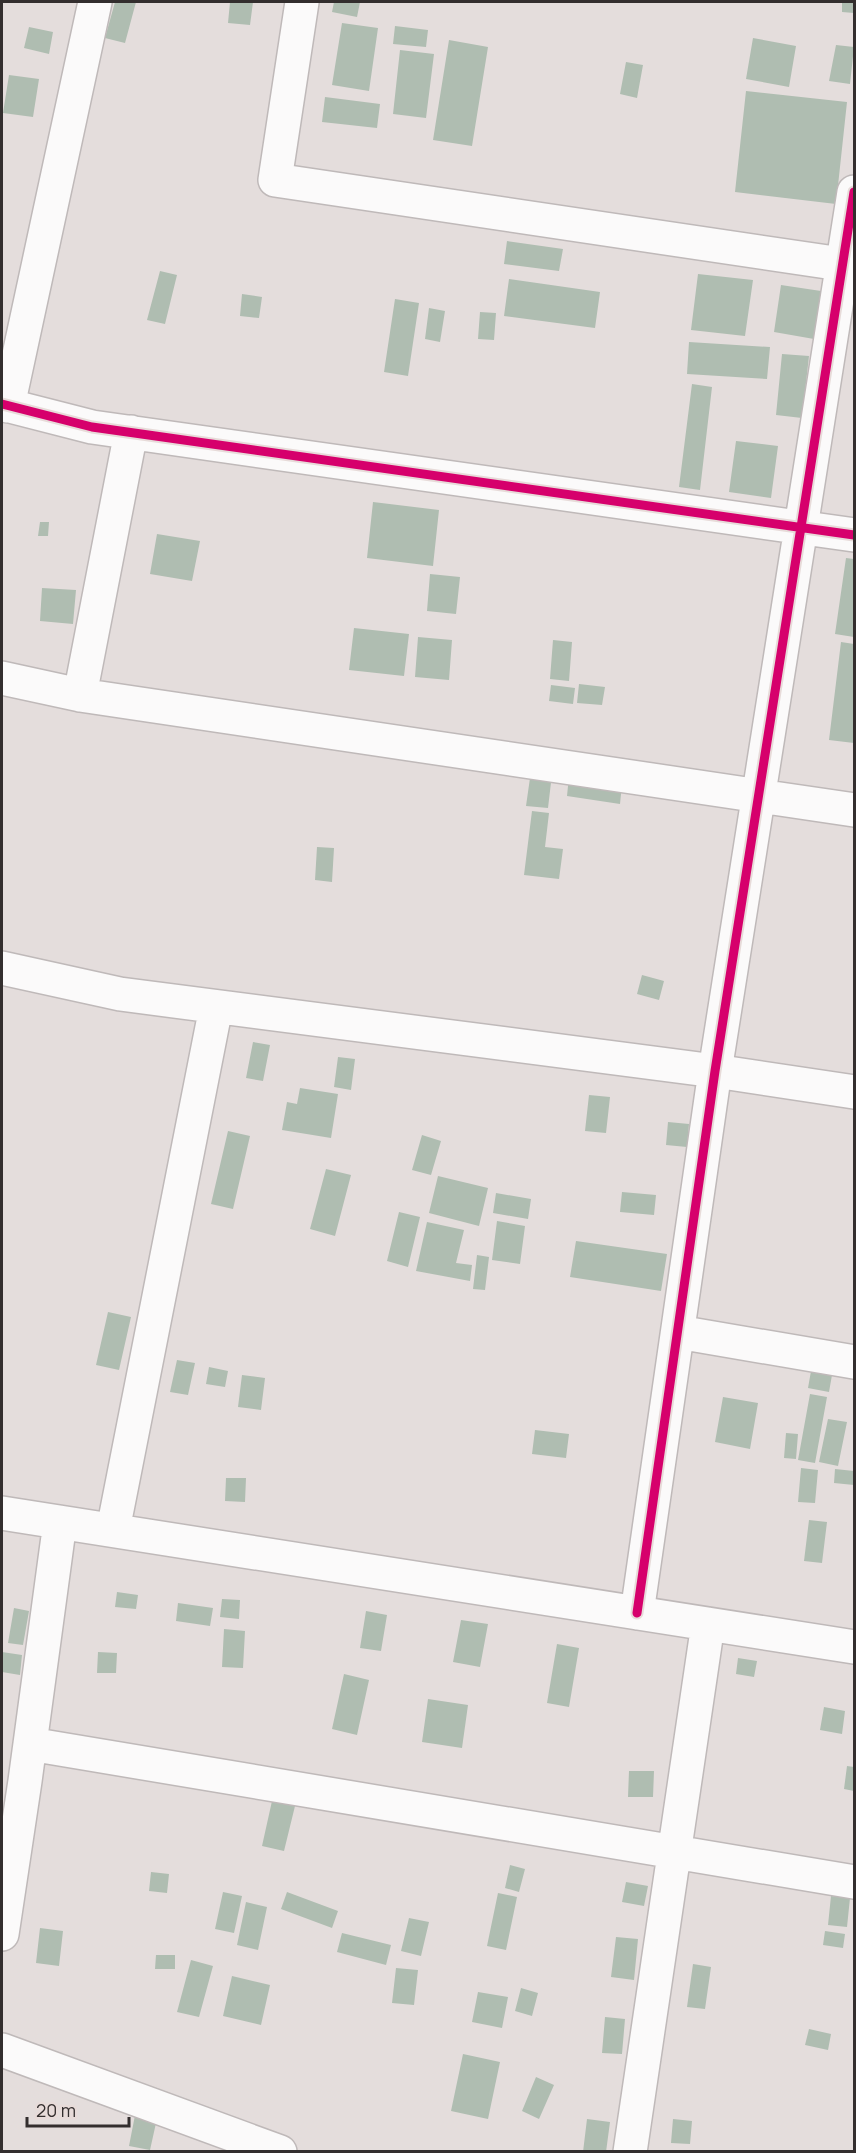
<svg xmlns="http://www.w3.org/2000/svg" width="856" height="2153" viewBox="0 0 856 2153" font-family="Manrope,sans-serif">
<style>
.building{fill:#afbdb1}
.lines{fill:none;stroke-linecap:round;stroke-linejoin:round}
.minor-casing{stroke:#bfb9b9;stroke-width:36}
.minor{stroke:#fbfafa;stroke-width:33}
.cycleway-casing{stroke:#e7dbd9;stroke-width:13}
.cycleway{stroke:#d6006c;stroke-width:9}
</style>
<rect width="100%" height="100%" fill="#e4dddc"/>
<path class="building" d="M 115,2 L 136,2 L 125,43 L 105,38 Z
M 230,2 L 253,2 L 250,25 L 228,23 Z
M 334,2 L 360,2 L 357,17 L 332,12 Z
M 842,2 L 854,2 L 854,13 L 842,12 Z
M 342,23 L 378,28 L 369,91 L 332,85 Z
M 395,26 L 428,30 L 426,47 L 393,44 Z
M 29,27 L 53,32 L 49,54 L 24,48 Z
M 753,38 L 796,46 L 789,87 L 746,79 Z
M 449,40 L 488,47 L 472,146 L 433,140 Z
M 836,45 L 854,47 L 850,84 L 829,81 Z
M 400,50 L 434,54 L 426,118 L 393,114 Z
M 626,62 L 643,65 L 637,98 L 620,94 Z
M 9,75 L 39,79 L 33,117 L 3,113 Z
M 746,91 L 847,102 L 836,204 L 735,192 Z
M 325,97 L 380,104 L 377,128 L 322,122 Z
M 507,241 L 563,249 L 559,271 L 504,264 Z
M 160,271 L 177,275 L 165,324 L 147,320 Z
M 698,274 L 753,280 L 745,336 L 691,330 Z
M 509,279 L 600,292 L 595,328 L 504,316 Z
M 781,285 L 821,291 L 814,339 L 774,332 Z
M 242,294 L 262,297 L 259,318 L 240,316 Z
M 395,299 L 419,303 L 408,376 L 384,372 Z
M 429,308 L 445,311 L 440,342 L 425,339 Z
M 480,312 L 496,313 L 494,340 L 478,339 Z
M 689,342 L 770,347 L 767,379 L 687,374 Z
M 782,354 L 809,356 L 802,418 L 776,415 Z
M 692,384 L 712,387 L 700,490 L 679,487 Z
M 736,441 L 778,446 L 771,498 L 729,492 Z
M 373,502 L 439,510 L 433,566 L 367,558 Z
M 40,522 L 49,522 L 48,536 L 38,536 Z
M 157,534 L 200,541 L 192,581 L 150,574 Z
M 846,558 L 854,559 L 854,637 L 835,634 Z
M 430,574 L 460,577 L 456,614 L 427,611 Z
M 42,588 L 76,590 L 73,624 L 40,621 Z
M 354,628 L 409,634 L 404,676 L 349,670 Z
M 418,637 L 452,640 L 449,680 L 415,677 Z
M 553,640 L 572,642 L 569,681 L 550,679 Z
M 841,642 L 854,644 L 854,743 L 829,740 Z
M 579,684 L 605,687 L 602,705 L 577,703 Z
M 551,685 L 575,688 L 573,704 L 549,701 Z
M 531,771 L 552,774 L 548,808 L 526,806 Z
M 569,776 L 622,784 L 620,804 L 567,796 Z
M 532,811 L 549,813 L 545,847 L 563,849 L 559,879 L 524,875 Z
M 317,847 L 334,848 L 332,882 L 315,880 Z
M 642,975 L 664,981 L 659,1000 L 637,994 Z
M 253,1042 L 270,1045 L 263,1081 L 246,1078 Z
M 338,1057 L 355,1059 L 351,1090 L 334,1087 Z
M 300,1088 L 338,1094 L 331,1138 L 282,1130 L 287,1102 L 297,1104 Z
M 589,1095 L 610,1097 L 606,1133 L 585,1131 Z
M 668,1122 L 689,1124 L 687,1147 L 666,1145 Z
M 228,1131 L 250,1136 L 233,1209 L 211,1204 Z
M 422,1135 L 441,1141 L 431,1175 L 412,1170 Z
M 326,1169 L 351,1175 L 335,1236 L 310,1229 Z
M 438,1176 L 488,1188 L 479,1226 L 429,1213 Z
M 622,1192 L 656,1195 L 654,1215 L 620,1212 Z
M 496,1193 L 531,1199 L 528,1219 L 493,1213 Z
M 399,1212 L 420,1217 L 408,1267 L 387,1261 Z
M 497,1221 L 525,1226 L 520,1264 L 492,1260 Z
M 427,1222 L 464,1230 L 456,1263 L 472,1265 L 470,1281 L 416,1271 Z
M 576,1241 L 667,1254 L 661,1291 L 570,1277 Z
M 477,1255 L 489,1257 L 485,1290 L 473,1289 Z
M 108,1312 L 131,1317 L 119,1370 L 96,1365 Z
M 177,1360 L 195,1363 L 188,1395 L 170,1392 Z
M 209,1367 L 228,1371 L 225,1387 L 206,1384 Z
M 811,1371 L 832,1375 L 829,1392 L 808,1388 Z
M 242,1375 L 265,1378 L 261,1410 L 238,1407 Z
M 810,1394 L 827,1397 L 815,1463 L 798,1460 Z
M 723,1397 L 758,1403 L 750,1449 L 715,1442 Z
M 828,1419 L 847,1422 L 838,1466 L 819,1462 Z
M 535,1430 L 569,1434 L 566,1458 L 532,1454 Z
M 786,1433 L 798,1434 L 796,1459 L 784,1458 Z
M 801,1468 L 818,1470 L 815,1503 L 798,1502 Z
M 835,1469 L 854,1471 L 854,1485 L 834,1483 Z
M 226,1478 L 246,1478 L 245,1502 L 225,1501 Z
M 809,1520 L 827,1522 L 822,1563 L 804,1561 Z
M 117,1592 L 138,1595 L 136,1609 L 115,1607 Z
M 222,1599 L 240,1600 L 239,1619 L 220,1617 Z
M 178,1603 L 213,1608 L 210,1626 L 176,1621 Z
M 14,1608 L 29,1611 L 23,1645 L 8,1643 Z
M 366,1611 L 387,1615 L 381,1651 L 360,1648 Z
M 461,1620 L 488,1624 L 480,1667 L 453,1662 Z
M 224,1629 L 245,1631 L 243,1668 L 222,1667 Z
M 557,1644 L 579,1648 L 569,1707 L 547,1703 Z
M 2,1652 L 22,1655 L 20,1675 L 2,1672 Z
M 98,1652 L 117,1653 L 116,1673 L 97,1673 Z
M 738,1658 L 757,1661 L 754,1677 L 736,1674 Z
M 344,1674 L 369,1680 L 357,1735 L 332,1729 Z
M 428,1699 L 468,1705 L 462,1748 L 422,1742 Z
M 824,1707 L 845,1711 L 842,1734 L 820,1730 Z
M 847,1766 L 854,1767 L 854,1791 L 844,1789 Z
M 629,1771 L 654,1771 L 653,1797 L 628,1797 Z
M 272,1801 L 295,1806 L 284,1851 L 262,1846 Z
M 510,1865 L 525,1869 L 519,1892 L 505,1888 Z
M 151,1872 L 169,1874 L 167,1893 L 149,1891 Z
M 626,1882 L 648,1886 L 644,1906 L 622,1902 Z
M 223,1892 L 242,1896 L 234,1933 L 215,1929 Z
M 287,1892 L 338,1911 L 332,1928 L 281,1909 Z
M 498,1893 L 517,1897 L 506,1950 L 487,1946 Z
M 831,1896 L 850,1898 L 847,1927 L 828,1925 Z
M 246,1902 L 267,1907 L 258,1950 L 237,1945 Z
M 409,1918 L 429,1922 L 421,1956 L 401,1951 Z
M 40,1928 L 63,1931 L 59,1966 L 36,1963 Z
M 825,1931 L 845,1934 L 843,1948 L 823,1945 Z
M 342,1933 L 391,1945 L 386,1965 L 337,1952 Z
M 616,1937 L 638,1939 L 634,1980 L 611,1977 Z
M 156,1955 L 175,1955 L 175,1969 L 155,1969 Z
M 191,1960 L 213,1966 L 199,2017 L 177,2012 Z
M 693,1964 L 711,1967 L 705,2009 L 687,2007 Z
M 396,1968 L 418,1970 L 414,2005 L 392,2003 Z
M 232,1976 L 270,1985 L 261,2025 L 223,2016 Z
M 521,1988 L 538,1993 L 532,2016 L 515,2011 Z
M 478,1992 L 508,1997 L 502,2028 L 472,2022 Z
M 605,2017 L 625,2019 L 622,2054 L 602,2053 Z
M 809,2029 L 831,2034 L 828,2050 L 805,2045 Z
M 463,2054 L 500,2062 L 488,2119 L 451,2111 Z
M 536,2077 L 554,2085 L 539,2119 L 522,2111 Z
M 136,2110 L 158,2114 L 150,2150 L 129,2146 Z
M 587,2119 L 610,2122 L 606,2152 L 583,2152 Z
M 673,2119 L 692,2121 L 690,2144 L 671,2143 Z"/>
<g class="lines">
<g class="minor-casing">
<path id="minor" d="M 302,2 L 275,180 L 854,266
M 2,404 L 92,427 L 854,535
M 8,406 L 95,2
M 2,678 L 80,695 L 854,810
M 80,695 L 131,432
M 2,968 L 120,994 L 715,1071 L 854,1092
M 678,1332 L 854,1362
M 2,1513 L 854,1647
M 113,1530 L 216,1007
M 637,1613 L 715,1071 L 854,192
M 30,1744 L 854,1882
M 2,1934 L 25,1781 L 60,1522
M 2,2050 L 280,2152
M 630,2152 L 708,1624"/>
</g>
<use href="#minor" class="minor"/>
<g class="cycleway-casing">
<path id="cycleway" d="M 2,404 L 92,427 L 854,535
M 637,1613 L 715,1071 L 854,192"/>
</g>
<use href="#cycleway" class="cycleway"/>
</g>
<rect width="856" height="2153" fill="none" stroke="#332e2e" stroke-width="6"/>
<path d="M27 2117v9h102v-9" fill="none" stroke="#332e2e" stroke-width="3"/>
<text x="36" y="2117" font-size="18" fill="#332e2e" stroke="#e7dbd9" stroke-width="4.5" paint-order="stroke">20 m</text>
</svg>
